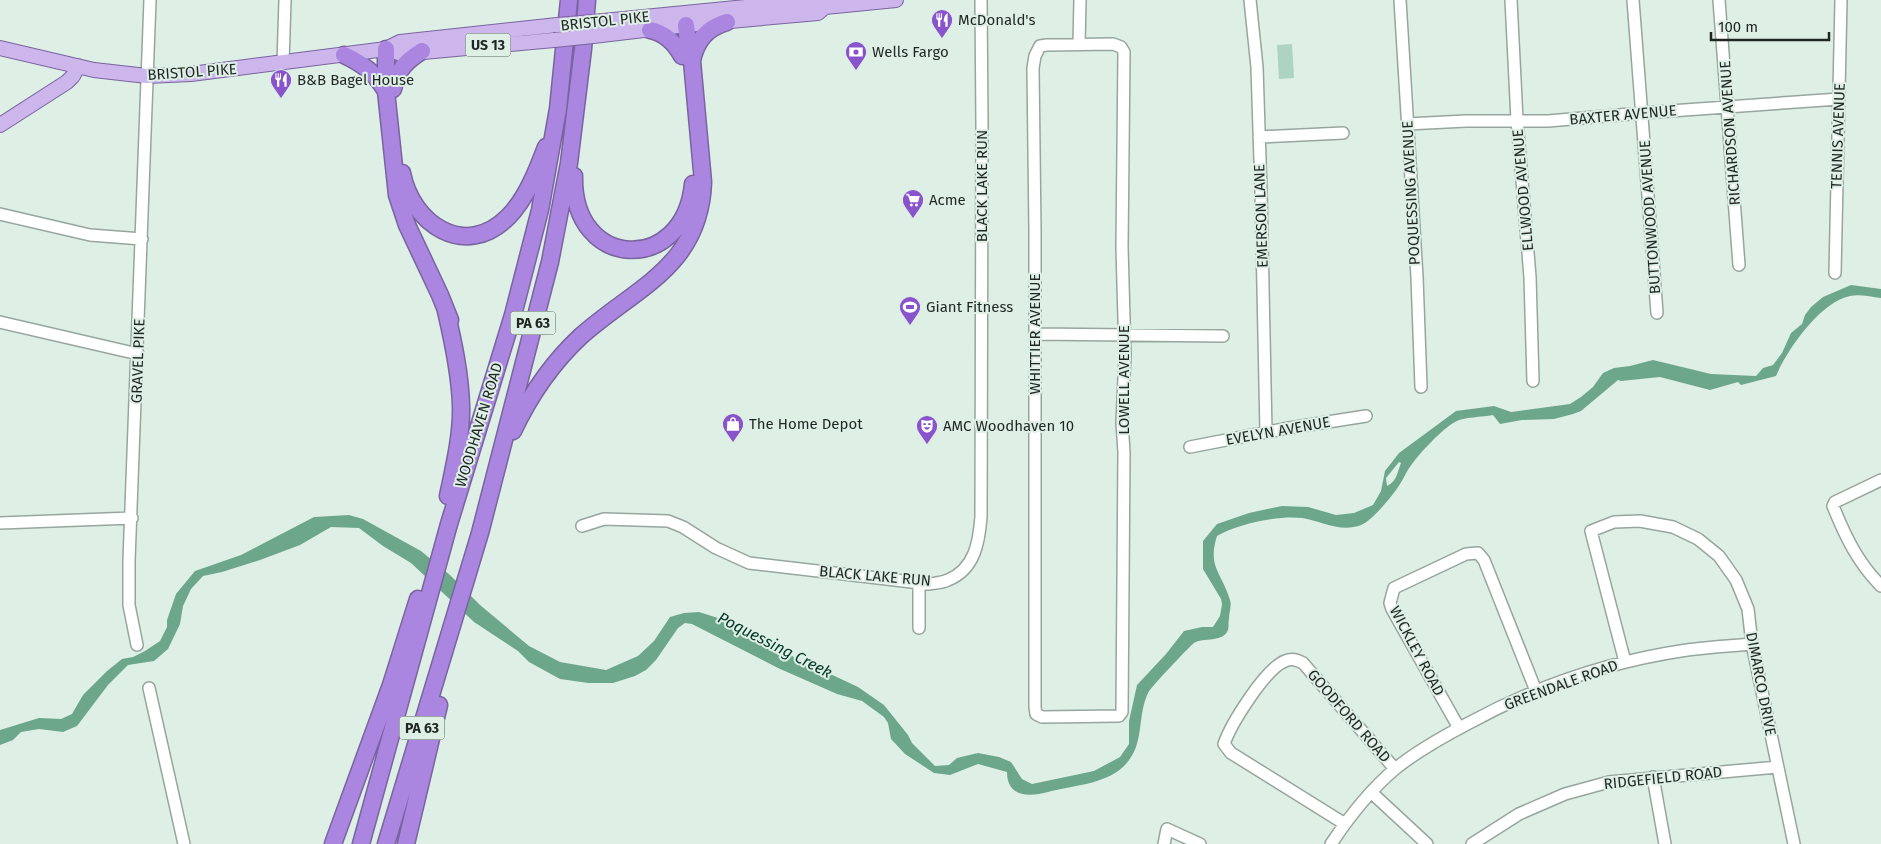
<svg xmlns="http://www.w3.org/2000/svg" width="1881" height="844" viewBox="0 0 1881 844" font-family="'Fira Sans',sans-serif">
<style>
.green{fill:#acd4c0}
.water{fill:#6da78b;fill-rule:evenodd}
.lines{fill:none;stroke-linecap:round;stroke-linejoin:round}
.minor-casing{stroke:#96a69e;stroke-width:14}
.major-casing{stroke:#79649e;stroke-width:16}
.highway-casing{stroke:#79649e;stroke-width:19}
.minor{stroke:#fff;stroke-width:11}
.major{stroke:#ccb6ec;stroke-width:14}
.highway{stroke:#aa86e0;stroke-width:16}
.major-bridge-casing{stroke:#79649e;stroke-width:16;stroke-linecap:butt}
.major-bridge{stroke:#ccb6ec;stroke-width:14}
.labels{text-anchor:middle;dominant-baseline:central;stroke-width:4;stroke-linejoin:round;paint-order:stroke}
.shield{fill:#deefe6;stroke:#58625e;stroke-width:1}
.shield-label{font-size:14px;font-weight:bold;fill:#1f2623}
.poi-label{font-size:15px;fill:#1f2623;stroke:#deefe6;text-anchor:start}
.street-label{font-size:15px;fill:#1f2623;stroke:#deefe6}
.water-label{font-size:16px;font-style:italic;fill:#023624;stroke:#deefe6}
</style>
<rect width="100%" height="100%" fill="#deefe6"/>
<path class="green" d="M 1292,44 L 1294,78 L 1279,79 L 1277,45 Z"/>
<path class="water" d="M 1851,285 L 1881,289 L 1881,298 C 1871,297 1860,294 1850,296 C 1820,302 1787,350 1776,376 L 1741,385 L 1738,382 L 1710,390 L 1660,377 L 1621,381 L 1618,380 L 1581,411 L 1573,414 L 1554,419 L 1522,420 L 1500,424 L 1493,415 C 1483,417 1463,417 1455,422 C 1442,429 1421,452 1412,464 C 1407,470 1404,478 1400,484 C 1394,494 1372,521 1361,525 C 1341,533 1321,521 1302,518 C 1279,515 1237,524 1217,536 C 1207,567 1222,573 1230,600 C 1232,605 1229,613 1229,618 C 1228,622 1229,627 1228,630 C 1223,643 1203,637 1194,643 C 1188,648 1151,687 1148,693 C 1136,719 1146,745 1123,767 C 1103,785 1073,785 1048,792 C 1030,797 1007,798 1007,772 L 978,764 L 950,775 L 934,773 L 905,754 L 891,739 L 888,723 L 884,717 L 862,701 L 837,694 L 778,668 L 692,624 L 685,623 L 678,628 L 656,660 L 646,670 L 635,676 L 613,683 L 588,683 L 560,679 L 529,662 L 518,651 L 474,622 L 411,563 L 383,546 L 359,528 L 331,527 L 300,545 L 260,560 L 222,572 L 203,576 L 191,589 L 183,606 L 180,624 L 168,649 L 154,661 L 128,665 L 108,685 L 77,726 L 63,732 L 39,729 L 21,732 L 13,740 L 0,745 L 0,730 L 39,718 L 61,719 L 72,714 L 83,695 L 107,671 L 122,659 L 133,657 L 145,651 L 160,641 L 167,627 L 167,620 L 176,594 L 195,571 L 241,555 L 314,517 L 349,515 L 363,519 L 421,551 L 450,575 L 480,605 L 529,646 L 560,662 L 606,670 L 638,656 L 654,641 L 670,617 L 684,613 L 699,612 L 718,618 L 730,627 L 858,687 L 884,705 L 908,735 L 912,743 L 935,766 L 949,765 L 957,758 L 978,753 L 999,757 L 1011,762 L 1022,779 L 1032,784 L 1094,771 L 1120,757 L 1129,744 L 1129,721 L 1137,685 L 1166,654 L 1184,631 L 1202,627 L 1213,627 L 1220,616 L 1222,604 L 1221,599 L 1203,569 L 1203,541 L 1217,524 L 1249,513 L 1282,506 L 1308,507 L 1336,515 L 1354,513 L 1373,505 L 1381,491 L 1385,471 L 1399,453 L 1456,411 L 1494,406 L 1511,412 L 1570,404 L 1581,397 L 1593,387 L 1603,373 L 1614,368 L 1630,366 L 1653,360 L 1711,374 L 1756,376 L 1763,368 L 1773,365 L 1782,353 L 1791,333 L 1802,324 L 1805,315 L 1811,307 L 1823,297 ZM 1399,462 L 1401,463 C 1397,473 1397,481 1387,486 L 1386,478 Z"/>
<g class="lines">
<g class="minor-casing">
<path id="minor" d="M 1250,0 L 1257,67 L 1261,192 L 1266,432
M 1400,0 L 1417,277 L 1421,387
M 1511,0 L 1517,120 L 1530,277 L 1533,381
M 1633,0 L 1657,313
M 1719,0 L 1739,265
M 1079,44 L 1080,0
M 1113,44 L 1121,47 L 1124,52 L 1122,247 L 1125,355 L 1122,423 L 1124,452 L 1122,712 L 1119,716 L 1042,717 L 1036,714 L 1035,707 L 1035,232 L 1033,68 L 1035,56 L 1040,46 L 1047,45 Z
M 283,63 L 285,0
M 1407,124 L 1466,121 L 1548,121 L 1642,113 L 1839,99
M 1259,137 L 1343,133
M 0,214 L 90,235 L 142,239
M 1835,273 L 1841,0
M 0,322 L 138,354
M 1035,334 L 1223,336
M 1190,447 L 1283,429 L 1366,416
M 1881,480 L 1835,502 L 1833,506 C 1845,536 1858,563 1881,586
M 0,523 L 132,518
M 582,526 L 604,519 L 668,521 L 683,527 L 716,548 L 749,563 L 929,584 C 935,583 942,583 948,580 C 975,569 979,542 981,517 L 982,126 L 981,0
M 919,628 L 919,583
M 137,645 L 129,605 L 129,561 L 150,0
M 1625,662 L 1591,531 L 1614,522 L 1640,521 L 1673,527 L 1698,539 L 1719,556 L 1736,580 L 1748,609 L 1752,644 L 1794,844
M 149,688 L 184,844
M 1459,728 L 1392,609 L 1390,603 L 1394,588 L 1466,554 L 1478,553 L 1484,560 L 1536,691
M 1653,777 L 1665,844
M 1372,793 L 1427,844
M 1345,824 L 1231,753 L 1224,744 C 1231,724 1265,669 1285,661 C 1292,658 1297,660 1303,663 L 1395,769
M 1164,844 L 1167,829 L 1200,844
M 1331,844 C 1349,817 1370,790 1395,769 C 1417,751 1444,736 1469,723 C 1537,686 1611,661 1687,650 C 1709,647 1730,646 1752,644
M 1472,844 L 1519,814 L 1565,794 L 1609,782 L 1778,767"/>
</g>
<g class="major-casing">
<path id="major" d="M 593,22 L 776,4 L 819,1 L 825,7
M 593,36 L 686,25 L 818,13 L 825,7 L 896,0
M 0,48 L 94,70 L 147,76 L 191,74 L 386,49 L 400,42 L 557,25
M 386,49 L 402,54 L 554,40
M 0,125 L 67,82 L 73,76 L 78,66"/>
</g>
<g class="highway-casing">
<path id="highway" d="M 650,30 C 665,33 675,43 682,56
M 386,49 L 386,91 L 397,195 L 407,225 L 440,295 L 450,320
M 344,55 C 363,64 375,73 386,91
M 692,61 C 696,40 707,28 727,22
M 393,89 C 397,70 406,61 422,51
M 402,173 C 412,224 465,260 508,217 C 526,199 537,171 546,147
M 574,176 C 572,271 684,275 693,184
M 446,311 C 453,341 460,373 461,405 C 462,435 454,467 448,496
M 513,431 C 530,395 552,363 581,336 C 636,287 700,267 703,182 L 692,61 L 689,52 L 686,25
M 333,844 L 391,685 L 418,599
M 361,844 L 449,524 L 513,315 L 540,210 L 558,109 L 569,0
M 386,844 L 480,533 L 550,262 L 569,163 L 583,49 L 587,0
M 406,844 L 439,705"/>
</g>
<use href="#minor" class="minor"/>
<use href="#major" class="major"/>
<use href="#highway" class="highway"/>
<g class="major-bridge-casing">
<path id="major-bridge" d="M 557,25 L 593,22
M 554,40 L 593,36"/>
</g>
<use href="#major-bridge" class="major-bridge"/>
</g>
<defs>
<g id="restaurant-pin" transform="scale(1.125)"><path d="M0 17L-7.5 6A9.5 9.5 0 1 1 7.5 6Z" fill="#8953cb" stroke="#deefe6"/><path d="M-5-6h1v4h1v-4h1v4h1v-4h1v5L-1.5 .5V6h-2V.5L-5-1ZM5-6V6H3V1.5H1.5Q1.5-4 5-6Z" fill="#fff"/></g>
<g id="bank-pin" transform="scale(1.125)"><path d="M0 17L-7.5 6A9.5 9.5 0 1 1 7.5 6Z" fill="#8953cb" stroke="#deefe6"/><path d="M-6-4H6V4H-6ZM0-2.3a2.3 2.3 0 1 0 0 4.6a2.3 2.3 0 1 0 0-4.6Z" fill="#fff"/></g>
<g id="supermarket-pin" transform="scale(1.125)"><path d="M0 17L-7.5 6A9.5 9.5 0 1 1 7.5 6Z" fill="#8953cb" stroke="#deefe6"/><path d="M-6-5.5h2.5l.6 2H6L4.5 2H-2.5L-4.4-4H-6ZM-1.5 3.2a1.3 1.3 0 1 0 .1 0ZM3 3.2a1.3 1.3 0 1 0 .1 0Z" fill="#fff"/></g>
<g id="stadium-pin" transform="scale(1.125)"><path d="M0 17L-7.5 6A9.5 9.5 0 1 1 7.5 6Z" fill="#8953cb" stroke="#deefe6"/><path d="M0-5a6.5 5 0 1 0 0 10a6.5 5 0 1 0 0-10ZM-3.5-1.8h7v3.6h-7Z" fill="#fff"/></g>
<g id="shop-pin" transform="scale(1.125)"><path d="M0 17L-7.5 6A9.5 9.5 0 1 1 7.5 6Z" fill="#8953cb" stroke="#deefe6"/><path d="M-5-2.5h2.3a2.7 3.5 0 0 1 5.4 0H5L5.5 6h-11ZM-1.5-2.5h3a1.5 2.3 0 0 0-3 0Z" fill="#fff"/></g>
<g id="theatre-pin" transform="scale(1.125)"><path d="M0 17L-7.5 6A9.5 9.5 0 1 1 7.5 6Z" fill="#8953cb" stroke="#deefe6"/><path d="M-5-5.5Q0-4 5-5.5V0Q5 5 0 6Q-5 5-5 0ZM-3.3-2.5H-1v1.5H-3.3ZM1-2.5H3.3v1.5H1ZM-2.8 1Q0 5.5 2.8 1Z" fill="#fff"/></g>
</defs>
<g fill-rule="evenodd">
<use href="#restaurant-pin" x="942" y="20"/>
<use href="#bank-pin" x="856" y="52"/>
<use href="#restaurant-pin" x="281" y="80"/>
<use href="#supermarket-pin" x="913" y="200"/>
<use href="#stadium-pin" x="910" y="307"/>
<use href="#shop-pin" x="733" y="424"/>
<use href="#theatre-pin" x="927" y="426"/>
</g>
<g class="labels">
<g class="shield">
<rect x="465.5" y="33.5" width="45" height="23" rx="4"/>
<rect x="510.5" y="311.5" width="45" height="23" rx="4"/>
<rect x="399.5" y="716.5" width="45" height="23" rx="4"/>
</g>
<g class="shield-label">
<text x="488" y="45">US 13</text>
<text x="533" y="323">PA 63</text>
<text x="422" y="728">PA 63</text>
</g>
<g class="poi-label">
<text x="958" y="20">McDonald's</text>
<text x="872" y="52">Wells Fargo</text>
<text x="297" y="80">B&amp;B Bagel House</text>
<text x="929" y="200">Acme</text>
<text x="926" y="307">Giant Fitness</text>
<text x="749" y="424">The Home Depot</text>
<text x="943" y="426">AMC Woodhaven 10</text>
</g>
<g class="street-label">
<text transform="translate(605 21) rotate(-6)">BRISTOL PIKE</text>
<text transform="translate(192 72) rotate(-4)">BRISTOL PIKE</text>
<text transform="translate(1623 115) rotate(-5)">BAXTER AVENUE</text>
<text transform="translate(1730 133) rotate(-94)">RICHARDSON AVENUE</text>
<text transform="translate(1838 136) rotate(-88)">TENNIS AVENUE</text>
<text transform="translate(982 186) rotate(-90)">BLACK LAKE RUN</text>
<text transform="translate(1523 190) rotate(-95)">ELLWOOD AVENUE</text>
<text transform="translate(1411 193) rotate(-93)">POQUESSING AVENUE</text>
<text transform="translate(1261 216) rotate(-92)">EMERSON LANE</text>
<text transform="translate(1650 217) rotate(-94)">BUTTONWOOD AVENUE</text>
<text transform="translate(1035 334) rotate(-90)">WHITTIER AVENUE</text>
<text transform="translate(138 361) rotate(-88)">GRAVEL PIKE</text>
<text transform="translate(1124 380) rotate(-90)">LOWELL AVENUE</text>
<text transform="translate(479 425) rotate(-73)">WOODHAVEN ROAD</text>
<text transform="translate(1278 431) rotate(-10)">EVELYN AVENUE</text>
<text transform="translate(875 576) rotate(5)">BLACK LAKE RUN</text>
<text transform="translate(1417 651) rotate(62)">WICKLEY ROAD</text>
<text transform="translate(1761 684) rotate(79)">DIMARCO DRIVE</text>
<text transform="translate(1561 685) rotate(-20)">GREENDALE ROAD</text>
<text transform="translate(1349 716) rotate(49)">GOODFORD ROAD</text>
<text transform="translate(1663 778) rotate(-6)">RIDGEFIELD ROAD</text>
</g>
<g class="water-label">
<text transform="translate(775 645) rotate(27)">Poquessing Creek</text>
</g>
</g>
<path d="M1711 32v8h118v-8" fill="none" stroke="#1f2623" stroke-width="2.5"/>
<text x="1718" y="32" font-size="15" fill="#1f2623" stroke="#deefe6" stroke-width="4" paint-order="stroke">100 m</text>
</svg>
